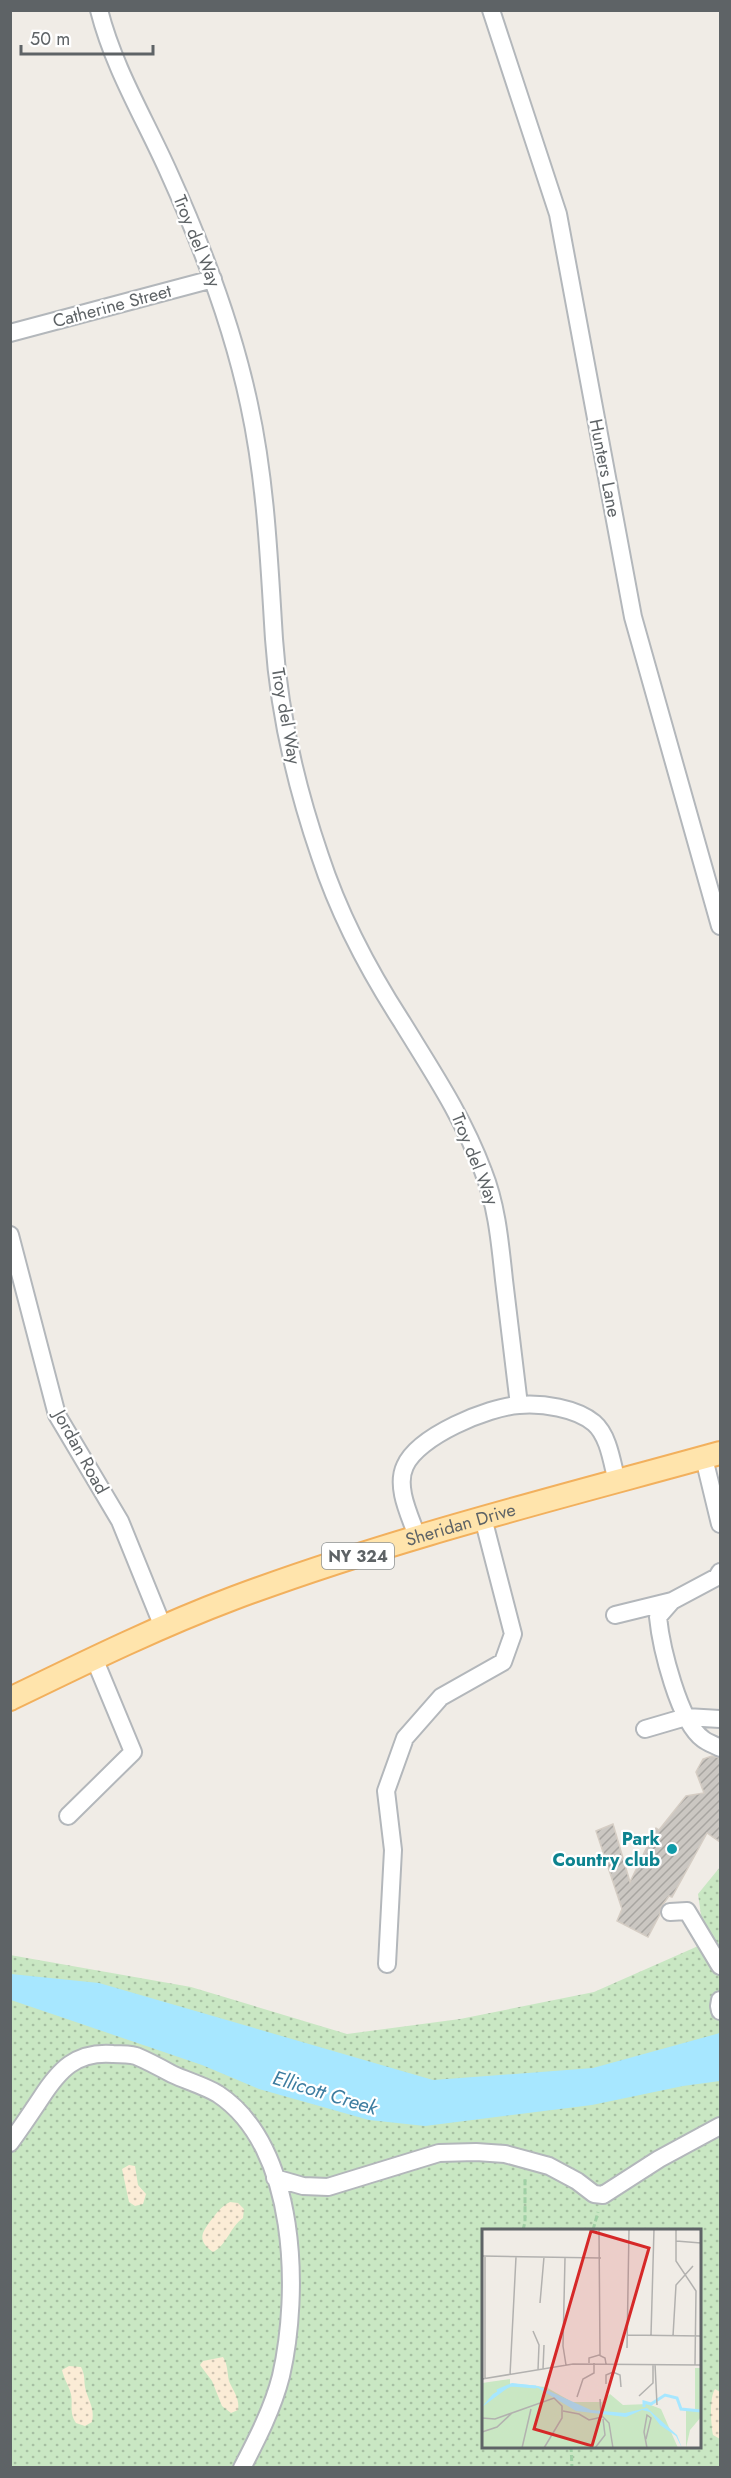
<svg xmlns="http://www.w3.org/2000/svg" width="731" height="2478" viewBox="0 0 731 2478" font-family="Jost,sans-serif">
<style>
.grass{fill:url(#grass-dots);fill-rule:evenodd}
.sand{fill:url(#sand-dots)}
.water{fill:#a7e7ff}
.building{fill:url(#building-hatch);stroke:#d5cdc4;stroke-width:1.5}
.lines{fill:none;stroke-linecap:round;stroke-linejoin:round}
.minor-casing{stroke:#b3b7bb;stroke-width:20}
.major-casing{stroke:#f2b05d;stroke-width:26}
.path{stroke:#a0d0a5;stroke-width:3;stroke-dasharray:6 3;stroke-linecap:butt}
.minor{stroke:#fff;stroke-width:16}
.major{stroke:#ffe4ac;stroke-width:22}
.culture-dot{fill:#0f9aa8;stroke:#fff;stroke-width:2}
.labels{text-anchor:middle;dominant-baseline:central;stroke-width:4.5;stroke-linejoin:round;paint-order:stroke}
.shield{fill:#fff;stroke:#8e9294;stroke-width:1.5}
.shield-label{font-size:16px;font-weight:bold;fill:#5e6366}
.street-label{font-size:18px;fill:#5e6366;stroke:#fff}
.culture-label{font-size:18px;font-weight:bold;fill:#0d838f;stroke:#fff;text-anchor:end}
.water-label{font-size:20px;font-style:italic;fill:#3d7da0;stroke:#fff}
.inset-river{fill:none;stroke:#a7e7ff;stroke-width:3}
.inset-road{fill:none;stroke:#b2b1af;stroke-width:1.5}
.view{fill:#d62828;fill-opacity:0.15;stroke:#d62828;stroke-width:3}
.inset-edge{fill:none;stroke:#5e6366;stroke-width:3}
</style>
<defs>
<pattern id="grass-dots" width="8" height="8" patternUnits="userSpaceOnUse" patternTransform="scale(1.5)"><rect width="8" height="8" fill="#c9e7c3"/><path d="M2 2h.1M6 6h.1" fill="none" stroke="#a6bfa2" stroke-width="1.8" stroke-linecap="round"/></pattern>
<pattern id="sand-dots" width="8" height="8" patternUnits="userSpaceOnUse" patternTransform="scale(1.5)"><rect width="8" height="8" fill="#fbecd6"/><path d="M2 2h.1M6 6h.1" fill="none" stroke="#cec3b1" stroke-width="1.8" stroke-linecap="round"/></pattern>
<pattern id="building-hatch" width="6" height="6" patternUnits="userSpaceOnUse" patternTransform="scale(1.5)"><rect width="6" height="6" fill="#cbc7c2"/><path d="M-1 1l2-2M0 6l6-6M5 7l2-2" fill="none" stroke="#a8a5a1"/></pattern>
</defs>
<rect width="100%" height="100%" fill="#f0ece6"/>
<path class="grass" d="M 720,1867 L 720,2467 L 11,2467 L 10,1955 L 191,1987 L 347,2034 L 460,2019 L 594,1992 L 705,1943 L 698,1894 ZM 484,2230 L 700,2230 L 700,2446 L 484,2446 Z"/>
<path class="sand" d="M 129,2165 L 135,2166 L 138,2185 L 146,2194 L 143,2204 L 135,2206 L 129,2202 L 122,2169 Z
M 230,2202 L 238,2203 L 244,2209 L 243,2218 C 229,2228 228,2244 213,2252 C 196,2240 202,2232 212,2219 C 218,2211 221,2207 230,2202 Z
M 223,2357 C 228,2365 227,2372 229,2381 C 233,2391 240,2398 238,2410 L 231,2413 L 222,2406 L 212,2381 L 200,2365 L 203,2361 Z
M 69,2366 L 81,2367 C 85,2375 84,2379 85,2387 C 88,2401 95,2407 92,2422 L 85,2426 L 76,2423 C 69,2413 73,2405 71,2394 C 69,2386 64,2379 62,2370 Z
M 715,2389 L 720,2392 L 720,2439 L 713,2435 C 711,2425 709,2398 715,2389 Z"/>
<path class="water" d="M 11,1974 L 99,1983 L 433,2080 L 593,2068 L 720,2033 L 720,2081 L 683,2086 L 592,2105 L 425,2126 L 369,2120 L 259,2089 L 202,2065 L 11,2000 Z"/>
<path class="building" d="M 712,1756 L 720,1758 L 720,1842 L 707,1833 L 672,1897 L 669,1896 L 661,1907 L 660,1914 L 648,1937 L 617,1921 L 622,1909 L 596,1831 L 613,1824 L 630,1882 L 656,1828 L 659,1830 L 686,1796 L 704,1793 L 696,1772 L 703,1759 Z"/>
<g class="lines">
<g class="minor-casing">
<path id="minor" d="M 99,10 C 114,69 145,119 169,173 C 203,248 232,324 249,404 C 266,482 269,560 274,639 C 279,713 296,786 320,856 C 339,914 369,971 402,1022 C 432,1071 463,1117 483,1171 C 497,1206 500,1243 504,1280 C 509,1322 514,1363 519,1405
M 491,10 L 558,214 L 633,617 L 720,926
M 10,333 L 213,279
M 10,1235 L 57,1415 L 120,1521 L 163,1627
M 704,1458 L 720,1524
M 417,1536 C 410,1516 395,1487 405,1466 C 418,1436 488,1407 519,1405 C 542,1403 576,1408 594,1423 C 609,1436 612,1463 617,1482
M 720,1572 L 717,1577 L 672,1601 L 658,1617 C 661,1647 679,1722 703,1739 C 708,1743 715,1745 720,1748
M 615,1615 L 672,1601
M 645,1729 L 686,1717 L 720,1719
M 68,1816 L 133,1752 L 94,1658
M 670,1912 L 687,1911 L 720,1966
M 387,1964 L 393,1850 L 386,1791 L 405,1738 L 441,1697 L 503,1662 L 513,1634 L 483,1518
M 720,2000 L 719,2006 L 720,2011
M 10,2143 C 21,2128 31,2113 41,2098 C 59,2070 76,2051 113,2054 C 120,2054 129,2054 136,2056 C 148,2061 161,2068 172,2074 C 187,2081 205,2086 218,2094 C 298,2147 300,2293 281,2376 C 273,2408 257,2439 242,2468
M 275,2178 L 303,2186 L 328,2187 L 439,2153 L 476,2152 L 505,2154 L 549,2166 L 577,2181 L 594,2194 L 603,2195 L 659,2159 L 720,2126"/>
</g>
<g class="major-casing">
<g id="major">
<path id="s1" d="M 10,1699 C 84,1663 157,1627 234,1598 C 392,1539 557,1498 720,1453"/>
</g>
</g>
<path class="path" d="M 523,2230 L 525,2222 L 525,2177
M 593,2230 L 598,2212
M 571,2446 L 572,2468"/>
<use href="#minor" class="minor"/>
<use href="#major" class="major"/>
</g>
<circle class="culture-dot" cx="672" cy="1849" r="6"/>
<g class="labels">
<rect class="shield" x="322" y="1543" width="72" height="26" rx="4.5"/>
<g class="shield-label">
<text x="358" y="1556">NY 324</text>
</g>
<g class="street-label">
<text transform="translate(197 241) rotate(68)">Troy del Way</text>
<text transform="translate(112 306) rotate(-15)">Catherine Street</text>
<text transform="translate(605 468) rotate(79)">Hunters Lane</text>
<text transform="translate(286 716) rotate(80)">Troy del Way</text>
<text transform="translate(475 1159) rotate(68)">Troy del Way</text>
<text transform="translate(81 1452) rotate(61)">Jordan Road</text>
<text stroke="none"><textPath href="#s1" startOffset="484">Sheridan Drive</textPath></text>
</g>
<g class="culture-label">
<text x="660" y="1839">Park<tspan x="660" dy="21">Country club</tspan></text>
</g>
<g class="water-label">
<text transform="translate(325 2093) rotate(17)">Ellicott Creek</text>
</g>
</g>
<g transform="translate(482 2229)">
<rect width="219" height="219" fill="#f0ece6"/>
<path d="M 28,150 L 28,155 L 64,158 L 90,173 L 120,173 L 128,165 L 141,176 L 166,175 L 179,180 L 196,219 L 0,219 L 0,154 Z" fill="#c9e7c3"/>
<path d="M 213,139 L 219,139 L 219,188 L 208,201 L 204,219 L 204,182 L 213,181 Z" fill="#c9e7c3"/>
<path d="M 30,154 L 56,157 L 109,181 L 143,184 L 165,179 L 195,206 L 200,219 L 194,207 L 178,196 L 168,183 L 160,181 L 144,188 L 94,182 L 56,159 L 31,155 L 0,178 L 11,165 Z" fill="#a7e7ff"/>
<path class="inset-river" d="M 15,162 L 29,156 L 54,158M 162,178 L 162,173 L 169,175 L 183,166 L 195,169 L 199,180 L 219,182"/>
<path class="inset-road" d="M 117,0 L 118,126M 194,0 L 194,32 L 214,62 L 213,136M 194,12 L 219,14M 0,27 L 119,29M 83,29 L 81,117 L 84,136M 58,74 L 62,28M 51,102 L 57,116 L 56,141M 145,106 L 219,107M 169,106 L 172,0M 191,107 L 194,56 L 211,37M 145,119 L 147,0M 107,134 L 107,129 L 117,126 L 123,129 L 124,135M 173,135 L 175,176M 61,140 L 62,116M 28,146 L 34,28M 0,150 L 91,135 L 219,136M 3,150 L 3,27M 124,155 L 124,146 L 131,143 L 138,146 L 139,158M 157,167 L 171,154 L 171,136M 95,168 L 101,150 L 112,144 L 112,134M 118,170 L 119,186 L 127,194 L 131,219M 81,182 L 97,185 L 107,191 L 120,188M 0,189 L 13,190 L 72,169 L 80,177 L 80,189 L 62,219M 0,203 L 15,198 L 30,184M 164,210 L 169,189 L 165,186 L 162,203 L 165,219M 40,219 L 49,180M 113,219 L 123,206 L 121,190"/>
<path class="view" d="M 109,2 L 167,19 L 110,217 L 52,200 Z"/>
<rect width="219" height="219" class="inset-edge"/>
</g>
<rect width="731" height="2478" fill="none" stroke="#5e6366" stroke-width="24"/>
<path d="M21 45v9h132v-9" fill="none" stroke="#5e6366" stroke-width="3"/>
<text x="30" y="45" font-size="18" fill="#5e6366" stroke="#ffffff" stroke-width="4.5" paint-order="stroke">50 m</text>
</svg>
